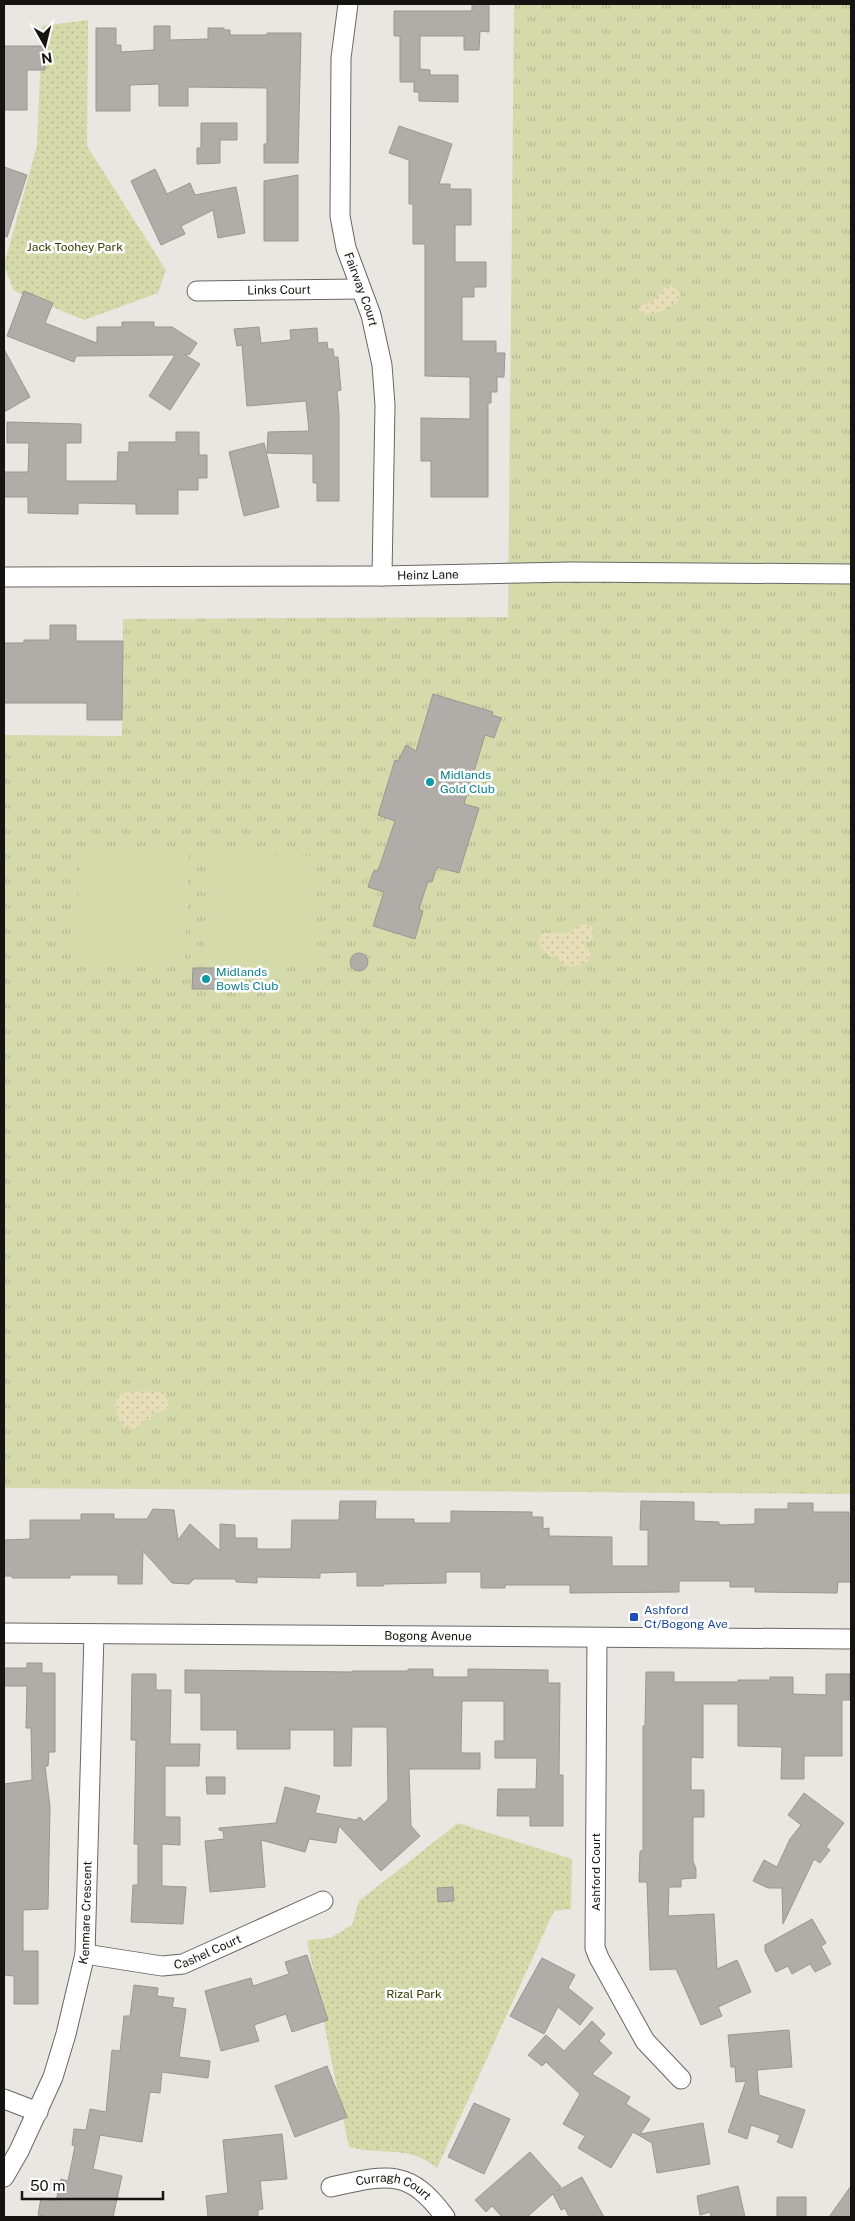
<svg xmlns="http://www.w3.org/2000/svg" width="855" height="2221" viewBox="0 0 855 2221" font-family="'Public Sans',sans-serif">
<style>
.grass{fill:url(#grass-tufts)}
.sand{fill:url(#sand-dots)}
.park{fill:url(#park-dots)}
.pitch{fill:#d5daab}
.building{fill:#b0ada8;stroke:#9a9792}
.lines{fill:none;stroke-linecap:round;stroke-linejoin:round}
.minor-casing{stroke:#6a6763;stroke-width:21}
.minor{stroke:#fff;stroke-width:19}
.culture-dot{fill:#0f9aa8;stroke:#fff;stroke-width:2}
.transit-dot{fill:#1a4fb4;stroke:#fff;stroke-width:2}
.labels{text-anchor:middle;dominant-baseline:central;stroke-width:5;stroke-linejoin:round;paint-order:stroke}
.park-label{font-size:12px;fill:#393b01;stroke:#fff}
.street-label{font-size:12px;fill:#151412;stroke:#fff}
.culture-label{font-size:12px;fill:#0d838f;stroke:#fff;text-anchor:start}
.transit-label{font-size:12px;fill:#164399;stroke:#fff;text-anchor:start}
</style>
<defs>
<pattern id="grass-tufts" width="24" height="20" patternUnits="userSpaceOnUse" patternTransform="scale(1.25)"><rect width="24" height="20" fill="#d5daab"/><path d="M3 7l-1-3M5 7V3M7 7l1-3M15 17l-1-3M17 17v-4M19 17l1-3" fill="none" stroke="#b6ba92"/></pattern>
<pattern id="sand-dots" width="8" height="8" patternUnits="userSpaceOnUse" patternTransform="scale(1.25)"><rect width="8" height="8" fill="#e7ddb8"/><path d="M2 2h.1M6 6h.1" fill="none" stroke="#c5bd9d" stroke-width="1.8" stroke-linecap="round"/></pattern>
<pattern id="park-dots" width="8" height="8" patternUnits="userSpaceOnUse" patternTransform="scale(1.25)"><rect width="8" height="8" fill="#d5daab"/><path d="M2 2h.1M6 6h.1" fill="none" stroke="#b6ba92" stroke-width="1.8" stroke-linecap="round"/></pattern>
</defs>
<rect width="100%" height="100%" fill="#eae6e1"/>
<path class="grass" d="M 514,4 L 851,4 L 851,1494 L 4,1488 L 4,735 L 122,736 L 123,619 L 508,617 Z"/>
<path class="sand" d="M 670,286 L 674,287 L 681,294 L 678,302 C 668,308 649,320 639,310 L 639,307 L 655,299 L 664,288 Z
M 583,924 L 592,927 L 593,931 L 592,939 L 585,943 L 585,947 L 592,952 L 588,962 C 579,967 568,969 560,962 L 558,956 L 550,957 L 540,947 L 539,938 L 543,933 L 567,933 Z
M 138,1391 L 164,1392 L 169,1404 L 166,1410 L 151,1415 L 151,1420 L 145,1420 L 139,1427 C 121,1435 114,1414 116,1400 L 122,1393 Z"/>
<path class="park" d="M 88,20 L 87,146 L 166,270 L 158,293 L 84,320 L 14,291 L 4,265 L 37,146 L 42,26 Z
M 458,1823 L 572,1859 L 571,1909 L 554,1911 L 437,2168 C 408,2144 382,2156 349,2147 L 307,1940 L 330,1938 L 352,1925 L 359,1901 Z"/>
<path class="pitch" d="M 80,849 L 189,852 L 185,962 L 76,959 Z
M 207,853 L 317,856 L 315,965 L 204,962 Z"/>
<path class="building" d="M 472,4 L 489,4 L 489,32 L 480,31 L 479,50 L 464,50 L 464,36 L 420,36 L 420,69 L 430,70 L 430,75 L 458,75 L 458,102 L 419,101 L 419,92 L 414,92 L 414,82 L 400,82 L 400,36 L 394,36 L 394,11 L 472,11 Z
M 154,26 L 170,26 L 170,40 L 208,39 L 208,28 L 224,28 L 224,30 L 230,30 L 230,35 L 267,35 L 267,33 L 301,33 L 298,163 L 264,163 L 264,144 L 267,144 L 267,88 L 188,87 L 188,106 L 159,106 L 159,84 L 130,85 L 130,111 L 96,111 L 96,28 L 116,28 L 116,45 L 121,45 L 121,52 L 154,50 Z
M 4,46 L 45,46 L 45,70 L 27,70 L 27,110 L 4,110 Z
M 201,123 L 237,123 L 237,140 L 220,140 L 220,163 L 197,164 L 197,148 L 201,148 Z
M 399,126 L 452,144 L 439,184 L 450,184 L 450,189 L 471,189 L 471,225 L 455,225 L 455,262 L 486,262 L 486,287 L 474,287 L 474,297 L 462,297 L 462,341 L 496,341 L 496,353 L 505,353 L 504,377 L 497,377 L 497,392 L 491,392 L 491,403 L 488,403 L 488,497 L 431,497 L 431,461 L 421,461 L 421,418 L 470,419 L 470,377 L 425,376 L 425,244 L 413,244 L 413,204 L 409,204 L 409,160 L 389,153 Z
M 4,167 L 27,175 L 7,237 L 4,236 Z
M 155,169 L 167,194 L 190,183 L 195,195 L 236,187 L 245,233 L 218,238 L 213,210 L 181,226 L 185,234 L 161,245 L 131,181 Z
M 298,175 L 298,241 L 264,241 L 264,181 Z
M 24,291 L 53,303 L 45,323 L 97,343 L 97,327 L 122,327 L 122,322 L 154,322 L 154,327 L 172,327 L 197,343 L 190,354 L 185,355 L 200,364 L 170,410 L 149,396 L 175,355 L 76,356 L 74,362 L 7,336 Z
M 259,327 L 261,343 L 291,340 L 290,330 L 317,328 L 318,343 L 327,342 L 328,349 L 333,349 L 334,357 L 338,357 L 341,390 L 337,391 L 339,414 L 339,501 L 317,501 L 317,483 L 313,483 L 313,454 L 267,453 L 268,432 L 309,431 L 306,401 L 247,406 L 242,345 L 237,346 L 234,329 Z
M 4,349 L 30,397 L 4,412 Z
M 7,422 L 81,424 L 81,443 L 66,443 L 66,481 L 117,481 L 118,452 L 129,452 L 129,442 L 176,442 L 176,432 L 199,432 L 199,455 L 207,455 L 207,478 L 198,478 L 198,490 L 178,490 L 178,514 L 136,514 L 136,504 L 78,503 L 78,514 L 28,513 L 28,497 L 4,497 L 4,472 L 28,472 L 29,443 L 7,443 Z
M 264,443 L 279,507 L 244,516 L 229,452 Z
M 50,625 L 76,625 L 76,641 L 123,641 L 122,720 L 87,720 L 87,703 L 4,703 L 4,643 L 24,643 L 24,640 L 50,640 Z
M 433,694 L 493,712 L 492,715 L 501,718 L 494,738 L 485,735 L 464,804 L 479,808 L 459,873 L 437,867 L 432,882 L 428,881 L 419,909 L 423,911 L 415,939 L 373,926 L 384,892 L 368,887 L 374,870 L 378,871 L 395,821 L 378,815 L 395,760 L 398,761 L 406,745 L 416,751 Z
M350 962a9 9 0 1 1 18 0a9 9 0 1 1-18 0Z
M 193,968 L 219,968 L 219,989 L 192,989 Z
M 340,1501 L 376,1501 L 375,1519 L 414,1519 L 414,1523 L 451,1523 L 451,1511 L 532,1512 L 532,1517 L 543,1517 L 543,1529 L 549,1528 L 549,1536 L 612,1537 L 612,1566 L 648,1566 L 648,1530 L 640,1530 L 641,1501 L 694,1502 L 694,1521 L 719,1522 L 719,1525 L 755,1524 L 755,1509 L 788,1509 L 788,1503 L 813,1503 L 813,1512 L 849,1512 L 849,1517 L 851,1517 L 851,1582 L 838,1582 L 837,1593 L 755,1592 L 755,1587 L 730,1587 L 730,1581 L 679,1581 L 679,1592 L 570,1593 L 570,1585 L 505,1585 L 505,1588 L 481,1588 L 481,1572 L 446,1572 L 446,1583 L 384,1584 L 383,1586 L 357,1586 L 357,1572 L 320,1573 L 320,1578 L 257,1577 L 257,1583 L 236,1582 L 236,1579 L 194,1579 L 189,1584 L 172,1583 L 143,1551 L 142,1584 L 118,1584 L 118,1575 L 70,1575 L 70,1578 L 12,1578 L 12,1576 L 4,1576 L 4,1540 L 30,1539 L 30,1520 L 81,1520 L 81,1514 L 114,1514 L 114,1519 L 147,1519 L 153,1509 L 174,1510 L 178,1540 L 190,1524 L 220,1551 L 220,1524 L 235,1525 L 235,1538 L 257,1538 L 257,1549 L 291,1549 L 292,1520 L 339,1520 Z
M 27,1663 L 42,1663 L 42,1673 L 55,1673 L 55,1752 L 49,1752 L 48,1766 L 45,1766 L 50,1807 L 48,1909 L 23,1910 L 23,1951 L 38,1951 L 38,2004 L 14,2004 L 14,1976 L 4,1975 L 4,1784 L 32,1780 L 31,1728 L 26,1728 L 27,1686 L 4,1686 L 4,1668 L 27,1668 Z
M 408,1669 L 433,1669 L 433,1677 L 468,1677 L 468,1669 L 548,1670 L 548,1683 L 560,1683 L 559,1775 L 563,1775 L 563,1826 L 530,1826 L 530,1816 L 497,1816 L 498,1789 L 536,1789 L 537,1758 L 495,1758 L 495,1741 L 504,1741 L 504,1701 L 462,1701 L 461,1753 L 480,1753 L 480,1769 L 409,1769 L 411,1826 L 420,1836 L 381,1871 L 339,1826 L 336,1843 L 309,1839 L 305,1852 L 261,1840 L 265,1887 L 210,1892 L 205,1841 L 224,1839 L 223,1831 L 219,1830 L 219,1828 L 276,1823 L 285,1787 L 320,1796 L 315,1813 L 356,1820 L 360,1817 L 364,1822 L 388,1800 L 387,1727 L 352,1727 L 351,1766 L 334,1766 L 334,1730 L 290,1730 L 290,1749 L 237,1749 L 237,1730 L 201,1730 L 201,1693 L 185,1693 L 185,1670 L 352,1672 L 352,1671 L 408,1671 Z
M 646,1672 L 674,1672 L 674,1682 L 738,1682 L 738,1680 L 770,1680 L 770,1677 L 793,1677 L 793,1694 L 826,1695 L 826,1674 L 850,1674 L 850,1700 L 842,1700 L 842,1756 L 804,1756 L 804,1779 L 781,1779 L 782,1747 L 738,1746 L 738,1704 L 703,1704 L 703,1758 L 691,1757 L 691,1790 L 704,1790 L 704,1817 L 693,1817 L 693,1861 L 696,1869 L 696,1878 L 681,1879 L 681,1887 L 669,1887 L 668,1916 L 714,1914 L 717,1969 L 737,1960 L 751,1992 L 718,2007 L 722,2016 L 701,2025 L 676,1969 L 650,1970 L 647,1882 L 639,1882 L 640,1851 L 643,1851 L 643,1726 L 645,1726 Z
M 132,1674 L 156,1674 L 156,1690 L 171,1690 L 170,1744 L 200,1744 L 199,1766 L 165,1766 L 165,1817 L 180,1817 L 180,1845 L 162,1844 L 162,1886 L 186,1887 L 183,1924 L 131,1922 L 133,1885 L 138,1885 L 138,1844 L 134,1844 L 136,1740 L 131,1740 Z
M 206,1777 L 225,1777 L 225,1794 L 207,1794 Z
M 804,1793 L 844,1823 L 826,1847 L 830,1850 L 820,1863 L 814,1859 L 783,1924 L 782,1888 L 768,1888 L 753,1881 L 764,1860 L 777,1867 L 790,1839 L 801,1825 L 788,1815 Z
M 453,1887 L 454,1901 L 438,1902 L 437,1888 Z
M 812,1919 L 826,1943 L 821,1946 L 831,1964 L 815,1972 L 810,1964 L 792,1974 L 788,1966 L 776,1972 L 765,1951 L 765,1945 Z
M 307,1955 L 328,2020 L 292,2032 L 286,2014 L 254,2025 L 259,2041 L 221,2051 L 205,1991 L 251,1978 L 253,1986 L 289,1974 L 285,1962 Z
M 542,1958 L 575,1975 L 568,1988 L 593,2008 L 580,2025 L 558,2007 L 544,2034 L 510,2016 Z
M 134,1985 L 158,1988 L 157,1996 L 174,1998 L 172,2007 L 186,2009 L 179,2057 L 210,2061 L 208,2078 L 162,2072 L 160,2093 L 150,2092 L 142,2142 L 100,2135 L 93,2169 L 122,2176 L 113,2217 L 49,2217 L 38,2215 L 41,2198 L 56,2201 L 61,2179 L 68,2181 L 75,2146 L 72,2145 L 74,2129 L 86,2130 L 90,2109 L 106,2112 L 112,2050 L 120,2051 L 124,2016 L 130,2016 Z
M 592,2021 L 605,2034 L 599,2041 L 612,2053 L 592,2074 L 630,2097 L 626,2104 L 650,2119 L 640,2134 L 703,2123 L 710,2164 L 657,2173 L 652,2143 L 633,2132 L 611,2168 L 578,2148 L 585,2136 L 563,2124 L 580,2094 L 546,2062 L 542,2066 L 528,2055 L 546,2035 L 564,2051 Z
M 789,2030 L 792,2067 L 757,2070 L 759,2095 L 805,2110 L 792,2148 L 777,2142 L 780,2135 L 751,2125 L 747,2139 L 728,2132 L 746,2081 L 736,2082 L 735,2067 L 731,2067 L 728,2035 Z
M 327,2066 L 347,2117 L 295,2137 L 275,2086 Z
M 474,2103 L 510,2119 L 484,2174 L 448,2157 Z
M 282,2134 L 287,2179 L 260,2181 L 263,2209 L 258,2210 L 258,2217 L 208,2217 L 206,2196 L 228,2193 L 223,2140 Z
M 530,2152 L 561,2187 L 557,2191 L 582,2177 L 604,2217 L 569,2217 L 565,2208 L 561,2210 L 553,2194 L 527,2217 L 502,2217 L 492,2206 L 486,2212 L 475,2200 Z
M 738,2186 L 745,2217 L 711,2217 L 710,2212 L 700,2215 L 697,2196 Z
M 851,2186 L 851,2217 L 829,2217 Z
M 777,2197 L 806,2197 L 806,2217 L 777,2217 Z"/>
<g class="lines">
<g class="minor-casing">
<g id="minor">
<path id="s1" d="M 348,4 L 341,58 L 340,216 L 346,248 L 371,315 L 382,365 L 385,405 L 382,576"/>
<path id="s2" d="M 197,291 L 361,289"/>
<path id="s3" d="M 4,577 L 382,576 L 571,572 L 851,574"/>
<path id="s4" d="M 4,1633 L 851,1639"/>
<path d="M 597,1638 L 595,1948 L 599,1958 L 645,2041 L 681,2079"/>
<path id="s5" d="M 85,1954 L 162,1966 L 183,1964 L 323,1901"/>
<path d="M 4,2099 L 38,2112"/>
<path id="s6" d="M 4,2177 L 19,2151 L 53,2077 L 66,2034 L 85,1954 L 94,1634"/>
<path id="s7" d="M 331,2187 C 386,2175 409,2167 445,2217"/>
</g>
</g>
<use href="#minor" class="minor"/>
</g>
<g class="culture-dot">
<circle cx="430" cy="782" r="5"/>
<circle cx="206" cy="979" r="5"/>
</g>
<rect class="transit-dot" x="629" y="1612" width="10" height="10" rx="2.5"/>
<g class="labels">
<g class="park-label">
<text x="75" y="247">Jack Toohey Park</text>
<text x="414" y="1994">Rizal Park</text>
</g>
<g class="street-label">
<text stroke="none"><textPath href="#s2" startOffset="82">Links Court</textPath></text>
<text stroke="none"><textPath href="#s1" startOffset="289">Fairway Court</textPath></text>
<text stroke="none"><textPath href="#s3" startOffset="424">Heinz Lane</textPath></text>
<text stroke="none"><textPath href="#s4" startOffset="424">Bogong Avenue</textPath></text>
<text transform="translate(596 1872) rotate(-90)">Ashford Court</text>
<text stroke="none"><textPath href="#s6" startOffset="280">Kenmare Crescent</textPath></text>
<text stroke="none"><textPath href="#s5" startOffset="126">Cashel Court</textPath></text>
<text stroke="none"><textPath href="#s7" startOffset="65">Curragh Court</textPath></text>
</g>
<g class="culture-label">
<text x="440" y="775">Midlands<tspan x="440" dy="14">Gold Club</tspan></text>
<text x="216" y="972">Midlands<tspan x="216" dy="14">Bowls Club</tspan></text>
</g>
<g class="transit-label">
<text x="644" y="1610">Ashford<tspan x="644" dy="14">Ct/Bogong Ave</tspan></text>
</g>
</g>
<rect width="855" height="2221" fill="none" stroke="#151412" stroke-width="10"/>
<g transform="translate(45 45) rotate(172)" stroke="#ffffff" stroke-width="4" paint-order="stroke">
<path d="M0-4L9 19L0 12L-9 19Z" fill="#151412"/>
<text y="-8" font-size="14" font-weight="bold" text-anchor="middle" fill="#151412">N</text>
</g>
<path d="M22 2191v8h141v-8" fill="none" stroke="#151412" stroke-width="2.5"/>
<text x="30" y="2191" font-size="15" fill="#151412" stroke="#ffffff" stroke-width="4" paint-order="stroke">50 m</text>
</svg>
